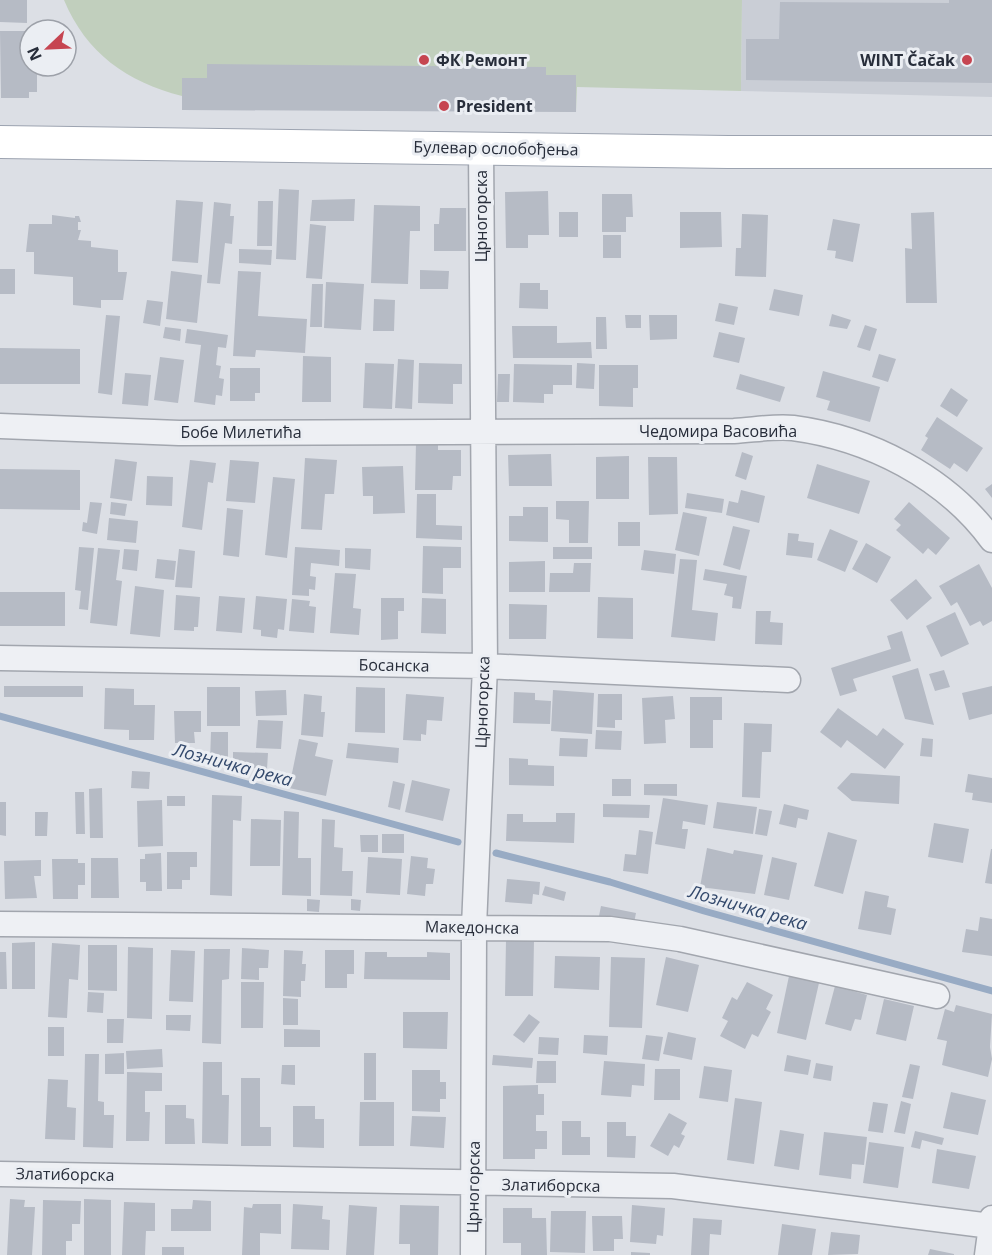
<svg xmlns="http://www.w3.org/2000/svg" width="992" height="1255" viewBox="0 0 992 1255" font-family="'Open Sans',sans-serif">
<style>
.built{fill:#caced6}
.green{fill:#c1cfbd}
.lines{fill:none;stroke-linecap:round;stroke-linejoin:round}
.stream{stroke:#98abc4;stroke-width:7}
.building{fill:#b6bbc5}
.minor-casing{stroke:#a2a6ae;stroke-width:27}
.major-casing{stroke:#9ca3b0;stroke-width:34}
.minor{stroke:#eef0f4;stroke-width:24}
.major{stroke:#fff;stroke-width:32}
.poi-dot{fill:#c64551;stroke:#ebeef3;stroke-width:2}
.labels{text-anchor:middle;dominant-baseline:central;stroke-width:6;stroke-linejoin:round;paint-order:stroke}
.poi-label{font-size:16px;font-weight:bold;fill:#272d3a;stroke:#ebeef3;text-anchor:start}
.street-label{font-size:16px;fill:#272d3a;stroke:#ebeef3}
.water-label{font-size:18px;font-style:italic;fill:#33496c;stroke:#ebeef3}
</style>
<rect width="100%" height="100%" fill="#dcdfe5"/>
<path class="built" d="M 742,0 L 992,0 L 992,97 L 741,91 Z"/>
<path class="green" d="M 64,0 L 742,0 L 741,91 L 577,87 L 576,112 L 182,96 C 127,82 86,53 64,0 Z"/>
<g class="lines">
<path class="stream" d="M 0,716 L 458,842
M 496,853 L 610,882 L 704,911 L 992,991"/>
</g>
<path class="building" d="M 0,0 L 27,0 L 27,23 L 0,22 Z
M 949,0 L 992,0 L 992,83 L 746,80 L 746,39 L 779,39 L 780,2 L 949,3 Z
M 0,31 L 30,31 L 30,66 L 37,66 L 37,92 L 29,92 L 29,98 L 1,98 Z
M 207,64 L 546,67 L 546,75 L 576,75 L 576,112 L 182,110 L 182,78 L 207,78 Z
M 279,189 L 299,190 L 296,260 L 276,259 Z
M 548,191 L 549,235 L 528,235 L 528,248 L 506,248 L 505,192 Z
M 602,194 L 632,194 L 633,217 L 626,217 L 626,232 L 602,232 Z
M 355,199 L 354,221 L 310,221 L 312,200 Z
M 176,200 L 203,202 L 198,263 L 172,261 Z
M 258,201 L 273,201 L 272,246 L 257,246 Z
M 214,202 L 231,204 L 230,216 L 234,216 L 232,244 L 225,243 L 220,284 L 207,283 Z
M 374,205 L 420,206 L 420,231 L 410,231 L 408,284 L 371,283 Z
M 440,208 L 466,208 L 466,251 L 434,251 L 434,224 L 439,224 Z
M 559,212 L 578,212 L 578,237 L 559,237 Z
M 680,212 L 721,212 L 722,247 L 680,248 Z
M 934,212 L 937,303 L 906,303 L 905,248 L 912,249 L 911,213 Z
M 742,214 L 768,215 L 766,277 L 735,276 L 736,248 L 741,248 Z
M 52,215 L 75,218 L 75,216 L 79,216 L 81,222 L 78,222 L 78,230 L 81,230 L 78,240 L 91,241 L 91,247 L 118,250 L 118,272 L 127,272 L 123,300 L 101,300 L 101,308 L 73,305 L 73,277 L 34,274 L 34,252 L 26,252 L 29,224 L 52,224 Z
M 833,219 L 860,224 L 853,262 L 835,258 L 836,251 L 827,250 Z
M 310,224 L 326,226 L 322,279 L 306,278 Z
M 603,235 L 621,235 L 621,258 L 603,258 Z
M 239,249 L 272,250 L 271,265 L 239,263 Z
M 0,269 L 15,269 L 15,294 L 0,294 Z
M 420,270 L 449,271 L 448,289 L 420,289 Z
M 171,271 L 202,275 L 197,323 L 166,319 Z
M 238,271 L 261,272 L 258,316 L 307,319 L 305,353 L 256,350 L 255,357 L 233,356 Z
M 326,282 L 364,284 L 361,330 L 324,328 Z
M 520,283 L 540,283 L 540,290 L 548,290 L 548,309 L 519,308 Z
M 312,284 L 323,284 L 322,327 L 310,327 Z
M 774,289 L 803,295 L 799,316 L 769,310 Z
M 374,299 L 395,300 L 394,331 L 373,331 Z
M 147,300 L 163,302 L 160,326 L 143,323 Z
M 719,303 L 738,307 L 734,325 L 715,321 Z
M 832,314 L 851,320 L 847,329 L 829,326 Z
M 106,315 L 120,316 L 112,395 L 98,393 Z
M 625,315 L 641,315 L 641,328 L 626,328 Z
M 649,315 L 677,315 L 677,339 L 650,340 Z
M 596,317 L 606,317 L 607,349 L 596,349 Z
M 865,325 L 877,329 L 870,351 L 857,347 Z
M 512,326 L 557,326 L 557,343 L 591,342 L 592,358 L 513,358 Z
M 165,327 L 181,329 L 180,341 L 163,338 Z
M 187,329 L 228,335 L 226,348 L 218,347 L 216,365 L 221,366 L 219,378 L 224,379 L 222,396 L 216,395 L 215,405 L 194,402 L 201,345 L 185,343 Z
M 719,332 L 745,338 L 739,363 L 713,357 Z
M 0,348 L 80,349 L 80,384 L 0,384 Z
M 879,354 L 896,359 L 888,382 L 872,377 Z
M 303,356 L 331,357 L 331,402 L 302,402 Z
M 160,357 L 184,360 L 178,403 L 154,400 Z
M 398,359 L 414,360 L 412,409 L 395,408 Z
M 365,363 L 394,364 L 392,409 L 363,408 Z
M 419,363 L 462,364 L 462,384 L 453,384 L 453,404 L 418,403 Z
M 577,363 L 595,364 L 594,389 L 576,388 Z
M 514,364 L 572,365 L 572,385 L 553,385 L 553,394 L 544,394 L 544,403 L 513,402 Z
M 599,365 L 638,365 L 638,388 L 633,388 L 633,407 L 599,406 Z
M 230,368 L 260,368 L 260,393 L 255,393 L 255,401 L 230,401 Z
M 823,371 L 880,387 L 870,422 L 827,410 L 830,401 L 816,397 Z
M 125,373 L 151,375 L 148,406 L 122,404 Z
M 498,374 L 510,374 L 509,402 L 497,402 Z
M 740,374 L 785,387 L 780,402 L 736,389 Z
M 951,388 L 968,400 L 957,417 L 940,406 Z
M 937,417 L 983,448 L 967,472 L 954,463 L 950,469 L 921,450 L 928,438 L 925,436 Z
M 416,442 L 438,443 L 438,450 L 461,450 L 461,476 L 453,476 L 452,490 L 415,490 Z
M 742,452 L 753,456 L 746,480 L 735,476 Z
M 551,454 L 552,486 L 509,486 L 508,455 Z
M 629,456 L 629,499 L 596,499 L 596,457 Z
M 648,457 L 677,457 L 678,514 L 649,515 Z
M 305,458 L 337,460 L 334,494 L 325,494 L 322,530 L 301,529 Z
M 115,459 L 137,462 L 132,501 L 110,498 Z
M 190,460 L 216,463 L 213,483 L 208,482 L 202,530 L 182,527 Z
M 230,460 L 259,462 L 255,503 L 226,501 Z
M 817,464 L 870,481 L 859,514 L 807,498 Z
M 403,466 L 405,513 L 373,514 L 373,496 L 363,496 L 362,467 Z
M 0,469 L 80,470 L 80,510 L 0,509 Z
M 147,476 L 173,477 L 172,506 L 146,505 Z
M 273,477 L 295,479 L 287,558 L 265,555 Z
M 992,484 L 992,498 L 985,489 Z
M 741,490 L 765,496 L 759,523 L 726,515 L 729,501 L 738,503 Z
M 687,493 L 724,499 L 722,513 L 685,508 Z
M 417,494 L 436,494 L 436,525 L 462,526 L 462,540 L 416,538 Z
M 556,501 L 589,501 L 588,543 L 569,543 L 569,520 L 556,519 Z
M 90,502 L 102,503 L 97,534 L 82,531 L 83,522 L 87,523 Z
M 111,502 L 127,504 L 125,516 L 110,514 Z
M 909,502 L 950,538 L 936,555 L 928,548 L 923,554 L 896,530 L 901,525 L 894,519 Z
M 523,507 L 548,507 L 548,542 L 509,541 L 509,516 L 523,516 Z
M 227,508 L 243,510 L 239,557 L 223,555 Z
M 683,512 L 707,517 L 699,556 L 675,550 Z
M 109,518 L 138,521 L 136,543 L 107,540 Z
M 618,522 L 640,522 L 640,546 L 618,546 Z
M 733,526 L 750,530 L 740,570 L 723,565 Z
M 830,529 L 858,541 L 845,572 L 817,560 Z
M 788,533 L 799,534 L 798,541 L 814,543 L 812,558 L 786,555 Z
M 866,543 L 891,557 L 877,583 L 852,569 Z
M 423,546 L 461,547 L 461,568 L 443,568 L 443,594 L 422,593 Z
M 79,547 L 94,548 L 88,610 L 79,609 L 81,591 L 75,590 Z
M 295,547 L 340,550 L 339,566 L 311,563 L 310,576 L 316,577 L 315,590 L 309,589 L 309,596 L 292,595 Z
M 553,547 L 592,547 L 592,559 L 553,559 Z
M 98,548 L 120,550 L 116,580 L 122,581 L 117,626 L 90,623 Z
M 345,548 L 371,549 L 370,570 L 345,568 Z
M 124,549 L 139,550 L 137,571 L 122,569 Z
M 179,549 L 195,551 L 192,588 L 175,587 Z
M 644,550 L 676,554 L 674,574 L 641,570 Z
M 157,559 L 176,561 L 174,580 L 155,578 Z
M 680,559 L 697,560 L 692,610 L 718,613 L 715,641 L 671,637 Z
M 545,561 L 545,592 L 509,592 L 509,562 Z
M 574,563 L 591,563 L 590,592 L 549,592 L 550,573 L 573,573 Z
M 979,564 L 992,588 L 992,621 L 983,626 L 980,621 L 970,626 L 957,602 L 951,606 L 939,586 Z
M 705,569 L 747,576 L 741,609 L 732,608 L 733,597 L 724,595 L 727,584 L 703,580 Z
M 335,573 L 356,574 L 353,608 L 361,609 L 359,635 L 330,633 Z
M 916,579 L 932,598 L 907,620 L 890,600 Z
M 135,586 L 164,590 L 160,637 L 130,634 Z
M 0,592 L 65,592 L 65,626 L 0,626 Z
M 176,595 L 200,597 L 198,627 L 194,627 L 194,631 L 174,630 Z
M 219,596 L 245,598 L 242,633 L 216,631 Z
M 256,596 L 287,599 L 284,630 L 278,629 L 277,638 L 261,636 L 261,630 L 253,629 Z
M 598,597 L 633,598 L 633,639 L 597,638 Z
M 381,598 L 404,598 L 404,611 L 398,611 L 398,639 L 381,640 Z
M 422,598 L 446,599 L 446,634 L 421,633 Z
M 292,599 L 310,601 L 309,606 L 316,607 L 314,633 L 289,631 Z
M 509,604 L 547,605 L 546,639 L 509,639 Z
M 756,611 L 771,611 L 770,622 L 783,623 L 782,645 L 755,644 Z
M 955,612 L 969,644 L 941,657 L 926,626 Z
M 902,631 L 911,661 L 853,679 L 857,691 L 840,696 L 831,668 L 891,649 L 887,636 Z
M 918,668 L 934,725 L 905,719 L 892,676 Z
M 944,670 L 950,687 L 935,691 L 929,674 Z
M 4,686 L 83,686 L 83,697 L 4,697 Z
M 992,686 L 992,714 L 969,720 L 962,693 Z
M 207,687 L 240,687 L 240,726 L 207,726 Z
M 356,687 L 385,688 L 385,733 L 355,732 Z
M 105,688 L 134,689 L 134,705 L 155,705 L 154,740 L 129,740 L 129,730 L 104,729 Z
M 286,690 L 287,715 L 256,716 L 255,691 Z
M 553,690 L 594,693 L 592,734 L 551,731 Z
M 514,692 L 535,693 L 535,700 L 551,701 L 550,724 L 513,723 Z
M 304,694 L 322,696 L 321,712 L 325,712 L 323,737 L 301,735 Z
M 406,694 L 444,697 L 442,721 L 427,720 L 426,735 L 421,734 L 421,741 L 403,740 Z
M 598,694 L 622,694 L 622,720 L 615,720 L 615,728 L 597,727 Z
M 673,696 L 675,719 L 665,720 L 666,743 L 644,744 L 642,698 Z
M 690,697 L 722,697 L 722,720 L 713,720 L 713,748 L 690,748 Z
M 838,708 L 877,736 L 883,728 L 904,744 L 885,769 L 847,740 L 841,748 L 820,732 Z
M 174,711 L 201,711 L 201,732 L 194,732 L 195,743 L 175,743 Z
M 258,720 L 283,721 L 281,749 L 256,748 Z
M 744,723 L 772,724 L 771,752 L 762,752 L 760,798 L 742,797 Z
M 596,730 L 622,731 L 621,750 L 595,749 Z
M 211,732 L 228,732 L 228,761 L 210,761 Z
M 560,738 L 588,739 L 587,757 L 559,756 Z
M 922,738 L 933,739 L 932,757 L 920,756 Z
M 299,739 L 318,743 L 315,756 L 333,760 L 326,796 L 289,788 Z
M 348,743 L 399,748 L 398,763 L 346,758 Z
M 233,752 L 268,753 L 267,769 L 233,767 Z
M 509,758 L 528,759 L 528,765 L 554,766 L 554,786 L 509,785 Z
M 132,771 L 150,772 L 149,789 L 131,788 Z
M 851,773 L 900,776 L 899,804 L 852,801 L 837,788 Z
M 968,774 L 992,778 L 992,803 L 972,800 L 973,793 L 965,792 Z
M 612,779 L 631,779 L 631,796 L 612,796 Z
M 412,780 L 450,789 L 443,821 L 405,812 Z
M 393,781 L 405,784 L 400,810 L 388,807 Z
M 644,784 L 677,784 L 677,796 L 644,795 Z
M 102,788 L 103,838 L 90,838 L 89,789 Z
M 75,792 L 84,792 L 85,834 L 76,834 Z
M 212,795 L 242,796 L 241,821 L 233,820 L 232,896 L 210,895 Z
M 167,796 L 185,796 L 185,806 L 167,806 Z
M 663,798 L 708,805 L 705,825 L 683,821 L 682,829 L 688,829 L 685,849 L 655,844 Z
M 162,800 L 163,846 L 138,847 L 137,801 Z
M 0,802 L 6,802 L 6,836 L 0,835 Z
M 717,802 L 757,807 L 753,834 L 713,828 Z
M 603,804 L 650,805 L 649,818 L 603,817 Z
M 784,804 L 809,810 L 807,820 L 798,818 L 796,828 L 779,824 Z
M 759,809 L 772,811 L 767,836 L 755,834 Z
M 284,811 L 299,812 L 298,858 L 311,858 L 311,896 L 282,895 Z
M 35,812 L 48,812 L 47,836 L 35,836 Z
M 556,813 L 575,813 L 574,843 L 506,841 L 507,814 L 523,814 L 523,822 L 556,822 Z
M 251,819 L 281,820 L 280,866 L 250,866 Z
M 322,819 L 335,820 L 334,847 L 343,848 L 342,871 L 353,871 L 352,896 L 320,895 Z
M 934,823 L 969,829 L 963,863 L 928,857 Z
M 639,830 L 653,832 L 648,874 L 623,871 L 625,854 L 636,855 Z
M 828,832 L 857,840 L 843,894 L 814,886 Z
M 382,834 L 404,834 L 404,853 L 382,853 Z
M 360,835 L 378,835 L 378,852 L 361,852 Z
M 707,848 L 733,854 L 734,850 L 763,855 L 755,894 L 700,887 Z
M 991,849 L 992,849 L 992,884 L 985,883 Z
M 167,852 L 197,852 L 197,867 L 190,867 L 190,880 L 182,880 L 182,889 L 167,889 Z
M 161,853 L 162,891 L 146,891 L 146,882 L 140,882 L 140,859 L 145,859 L 145,854 Z
M 411,856 L 428,858 L 427,868 L 435,869 L 433,884 L 426,884 L 425,896 L 407,894 Z
M 368,857 L 402,859 L 400,895 L 366,893 Z
M 772,857 L 797,863 L 789,900 L 764,895 Z
M 91,858 L 118,858 L 119,898 L 91,898 Z
M 52,859 L 78,859 L 78,863 L 85,863 L 85,885 L 78,885 L 78,899 L 53,899 Z
M 41,860 L 41,876 L 34,876 L 37,898 L 5,899 L 4,861 Z
M 507,879 L 540,882 L 539,895 L 533,894 L 532,904 L 505,902 Z
M 545,886 L 566,892 L 564,901 L 542,895 Z
M 865,891 L 889,896 L 887,907 L 896,909 L 891,935 L 858,929 Z
M 307,899 L 320,900 L 319,912 L 307,911 Z
M 351,899 L 361,900 L 360,911 L 351,910 Z
M 601,906 L 636,913 L 634,923 L 599,916 Z
M 980,917 L 992,919 L 992,956 L 962,952 L 966,929 L 978,931 Z
M 506,940 L 534,940 L 533,996 L 505,996 Z
M 35,942 L 35,989 L 12,989 L 12,943 Z
M 52,943 L 80,945 L 78,980 L 69,979 L 67,1018 L 48,1017 Z
M 88,945 L 117,945 L 117,991 L 88,990 Z
M 128,947 L 153,948 L 152,1019 L 127,1018 Z
M 242,948 L 269,950 L 268,968 L 259,968 L 259,980 L 241,979 Z
M 204,949 L 230,949 L 229,979 L 222,980 L 221,1044 L 202,1043 Z
M 171,950 L 195,951 L 193,1002 L 169,1001 Z
M 284,950 L 303,951 L 302,964 L 306,964 L 305,981 L 301,981 L 301,997 L 283,996 Z
M 325,950 L 354,950 L 354,974 L 347,974 L 347,988 L 325,988 Z
M 0,952 L 6,952 L 7,989 L 0,989 Z
M 365,952 L 387,952 L 387,957 L 427,957 L 427,952 L 450,953 L 450,980 L 364,979 Z
M 555,956 L 600,957 L 599,990 L 554,988 Z
M 611,957 L 645,958 L 642,1028 L 609,1027 Z
M 666,957 L 699,965 L 688,1012 L 656,1005 Z
M 789,976 L 819,983 L 806,1040 L 777,1033 Z
M 241,982 L 264,982 L 263,1028 L 241,1028 Z
M 747,982 L 773,995 L 766,1009 L 771,1012 L 758,1037 L 752,1034 L 745,1049 L 720,1036 L 728,1021 L 722,1018 L 732,997 L 737,1000 Z
M 835,986 L 867,995 L 861,1020 L 855,1019 L 851,1031 L 825,1024 Z
M 88,992 L 104,993 L 103,1013 L 87,1012 Z
M 283,998 L 298,999 L 298,1025 L 283,1025 Z
M 884,999 L 914,1006 L 906,1041 L 876,1034 Z
M 956,1005 L 992,1014 L 990,1047 L 992,1059 L 988,1077 L 942,1065 L 947,1041 L 937,1039 L 945,1009 L 954,1012 Z
M 403,1012 L 448,1012 L 447,1049 L 403,1048 Z
M 529,1014 L 540,1022 L 524,1043 L 513,1035 Z
M 166,1015 L 191,1015 L 190,1031 L 166,1030 Z
M 107,1019 L 124,1019 L 123,1043 L 107,1043 Z
M 48,1027 L 64,1027 L 64,1056 L 48,1056 Z
M 284,1029 L 320,1030 L 320,1047 L 284,1047 Z
M 668,1032 L 696,1038 L 692,1060 L 663,1054 Z
M 584,1035 L 608,1036 L 607,1055 L 583,1053 Z
M 646,1035 L 663,1037 L 659,1061 L 642,1059 Z
M 539,1037 L 559,1038 L 558,1055 L 538,1054 Z
M 162,1049 L 163,1067 L 127,1069 L 126,1051 Z
M 124,1053 L 124,1074 L 105,1074 L 105,1054 Z
M 364,1053 L 376,1053 L 376,1100 L 364,1100 Z
M 85,1054 L 99,1054 L 98,1101 L 104,1102 L 104,1115 L 114,1115 L 113,1148 L 83,1147 Z
M 493,1055 L 533,1058 L 532,1068 L 492,1065 Z
M 787,1055 L 811,1060 L 808,1075 L 784,1071 Z
M 537,1061 L 556,1061 L 556,1083 L 536,1083 Z
M 604,1061 L 645,1064 L 644,1086 L 632,1085 L 631,1097 L 601,1095 Z
M 203,1062 L 222,1062 L 222,1095 L 229,1095 L 228,1144 L 202,1143 Z
M 816,1063 L 833,1066 L 831,1081 L 813,1078 Z
M 910,1064 L 920,1066 L 913,1099 L 902,1097 Z
M 282,1065 L 295,1065 L 295,1085 L 281,1084 Z
M 704,1066 L 732,1070 L 728,1102 L 699,1098 Z
M 655,1069 L 680,1069 L 680,1100 L 654,1100 Z
M 412,1070 L 440,1070 L 440,1082 L 446,1082 L 446,1099 L 440,1099 L 440,1112 L 412,1111 Z
M 127,1072 L 162,1073 L 162,1091 L 145,1091 L 145,1112 L 150,1112 L 149,1141 L 126,1141 Z
M 241,1078 L 260,1078 L 260,1127 L 271,1127 L 271,1146 L 241,1146 Z
M 48,1079 L 68,1080 L 67,1107 L 76,1108 L 75,1140 L 45,1139 Z
M 538,1085 L 538,1094 L 544,1094 L 544,1115 L 536,1115 L 536,1131 L 547,1131 L 547,1149 L 535,1149 L 535,1159 L 503,1159 L 503,1086 Z
M 951,1092 L 986,1100 L 978,1135 L 943,1128 Z
M 735,1098 L 762,1102 L 754,1164 L 727,1160 Z
M 901,1101 L 911,1104 L 905,1134 L 894,1132 Z
M 360,1102 L 394,1102 L 394,1146 L 359,1146 Z
M 873,1102 L 888,1104 L 883,1133 L 868,1131 Z
M 165,1105 L 186,1105 L 186,1118 L 194,1119 L 195,1144 L 165,1144 Z
M 293,1106 L 315,1106 L 315,1119 L 324,1119 L 324,1148 L 293,1147 Z
M 669,1113 L 687,1123 L 681,1134 L 685,1136 L 679,1148 L 674,1145 L 668,1156 L 650,1146 Z
M 412,1116 L 446,1117 L 444,1148 L 410,1146 Z
M 562,1121 L 581,1121 L 581,1137 L 590,1137 L 590,1155 L 562,1155 Z
M 607,1122 L 626,1122 L 626,1136 L 636,1136 L 635,1158 L 607,1157 Z
M 780,1130 L 804,1134 L 799,1170 L 774,1166 Z
M 915,1131 L 944,1138 L 942,1145 L 922,1140 L 920,1149 L 911,1147 Z
M 824,1132 L 867,1137 L 864,1165 L 852,1164 L 851,1179 L 819,1175 Z
M 869,1142 L 904,1147 L 898,1188 L 863,1183 Z
M 937,1149 L 976,1156 L 969,1189 L 932,1183 Z
M 10,1199 L 25,1200 L 24,1207 L 35,1207 L 32,1255 L 7,1255 Z
M 84,1199 L 111,1200 L 111,1255 L 84,1255 Z
M 43,1200 L 81,1201 L 80,1224 L 72,1224 L 72,1241 L 66,1241 L 66,1255 L 42,1255 Z
M 193,1200 L 211,1201 L 211,1231 L 171,1231 L 171,1209 L 192,1209 Z
M 124,1202 L 155,1203 L 155,1231 L 146,1231 L 145,1255 L 122,1255 Z
M 253,1204 L 281,1204 L 281,1234 L 260,1233 L 260,1255 L 242,1255 L 244,1207 L 252,1208 Z
M 293,1204 L 323,1206 L 322,1219 L 330,1220 L 329,1250 L 291,1249 Z
M 349,1205 L 377,1207 L 374,1255 L 346,1255 Z
M 400,1205 L 439,1206 L 438,1255 L 410,1255 L 410,1244 L 399,1244 Z
M 632,1205 L 665,1208 L 663,1236 L 657,1235 L 656,1244 L 630,1242 Z
M 503,1208 L 532,1208 L 532,1218 L 546,1218 L 547,1255 L 521,1255 L 521,1243 L 503,1243 Z
M 551,1211 L 586,1211 L 585,1253 L 550,1252 Z
M 592,1216 L 622,1216 L 623,1239 L 614,1239 L 614,1251 L 593,1251 Z
M 693,1218 L 722,1220 L 721,1235 L 710,1234 L 709,1255 L 691,1255 Z
M 782,1224 L 816,1229 L 812,1255 L 778,1255 Z
M 831,1232 L 860,1235 L 858,1254 L 828,1255 Z
M 162,1247 L 184,1247 L 184,1255 L 162,1255 Z
M 930,1249 L 954,1254 L 954,1255 L 928,1255 Z
M 631,1252 L 650,1253 L 650,1255 L 631,1255 Z"/>
<g class="lines">
<g class="minor-casing">
<path id="minor" d="M 0,426 L 179,433 L 734,431 C 753,430 774,426 793,428 C 869,438 946,477 992,540
M 0,658 L 485,666 L 788,680
M 0,924 L 610,929 L 680,939 L 937,996
M 0,1174 L 673,1186 L 991,1226
M 473,1255 L 474,927 L 485,666 L 481,148
M 987,1255 L 992,1218"/>
</g>
<g class="major-casing">
<path id="major" d="M 0,142 L 728,152 L 992,152"/>
</g>
<use href="#minor" class="minor"/>
<use href="#major" class="major"/>
</g>
<g class="poi-dot">
<circle cx="424" cy="60" r="6"/>
<circle cx="967" cy="60" r="6"/>
<circle cx="444" cy="106" r="6"/>
</g>
<g class="labels">
<g class="poi-label">
<text x="436" y="60">ФК Ремонт</text>
<text x="955" y="60" text-anchor="end">WINT Čačak</text>
<text x="456" y="106">President</text>
</g>
<g class="street-label">
<text transform="translate(496 148) rotate(1)">Булевар ослобођења</text>
<text transform="translate(481 216) rotate(-90)">Црногорска</text>
<text x="718" y="431">Чедомира Васовића</text>
<text x="241" y="432">Бобе Милетића</text>
<text transform="translate(394 665) rotate(1)">Босанска</text>
<text transform="translate(482 702) rotate(-88)">Црногорска</text>
<text transform="translate(472 927) rotate(1)">Македонска</text>
<text transform="translate(65 1174) rotate(1)">Златиборска</text>
<text transform="translate(551 1185) rotate(1)">Златиборска</text>
<text transform="translate(473 1187) rotate(-89)">Црногорска</text>
</g>
<g class="water-label">
<text transform="translate(233 764) rotate(15)">Лозничка река</text>
<text transform="translate(748 907) rotate(16)">Лозничка река</text>
</g>
</g>
<g transform="translate(48 48) rotate(247)"><circle r="28" fill="#ebeef3" stroke="#9da1a9" stroke-width="1.5"/>
<path d="M0-4.5L10 22L0 15L-10 22Z" fill="#c64551"/>
<text y="-9" font-size="16" font-weight="bold" text-anchor="middle" fill="#272d3a">N</text>
</g>
</svg>
